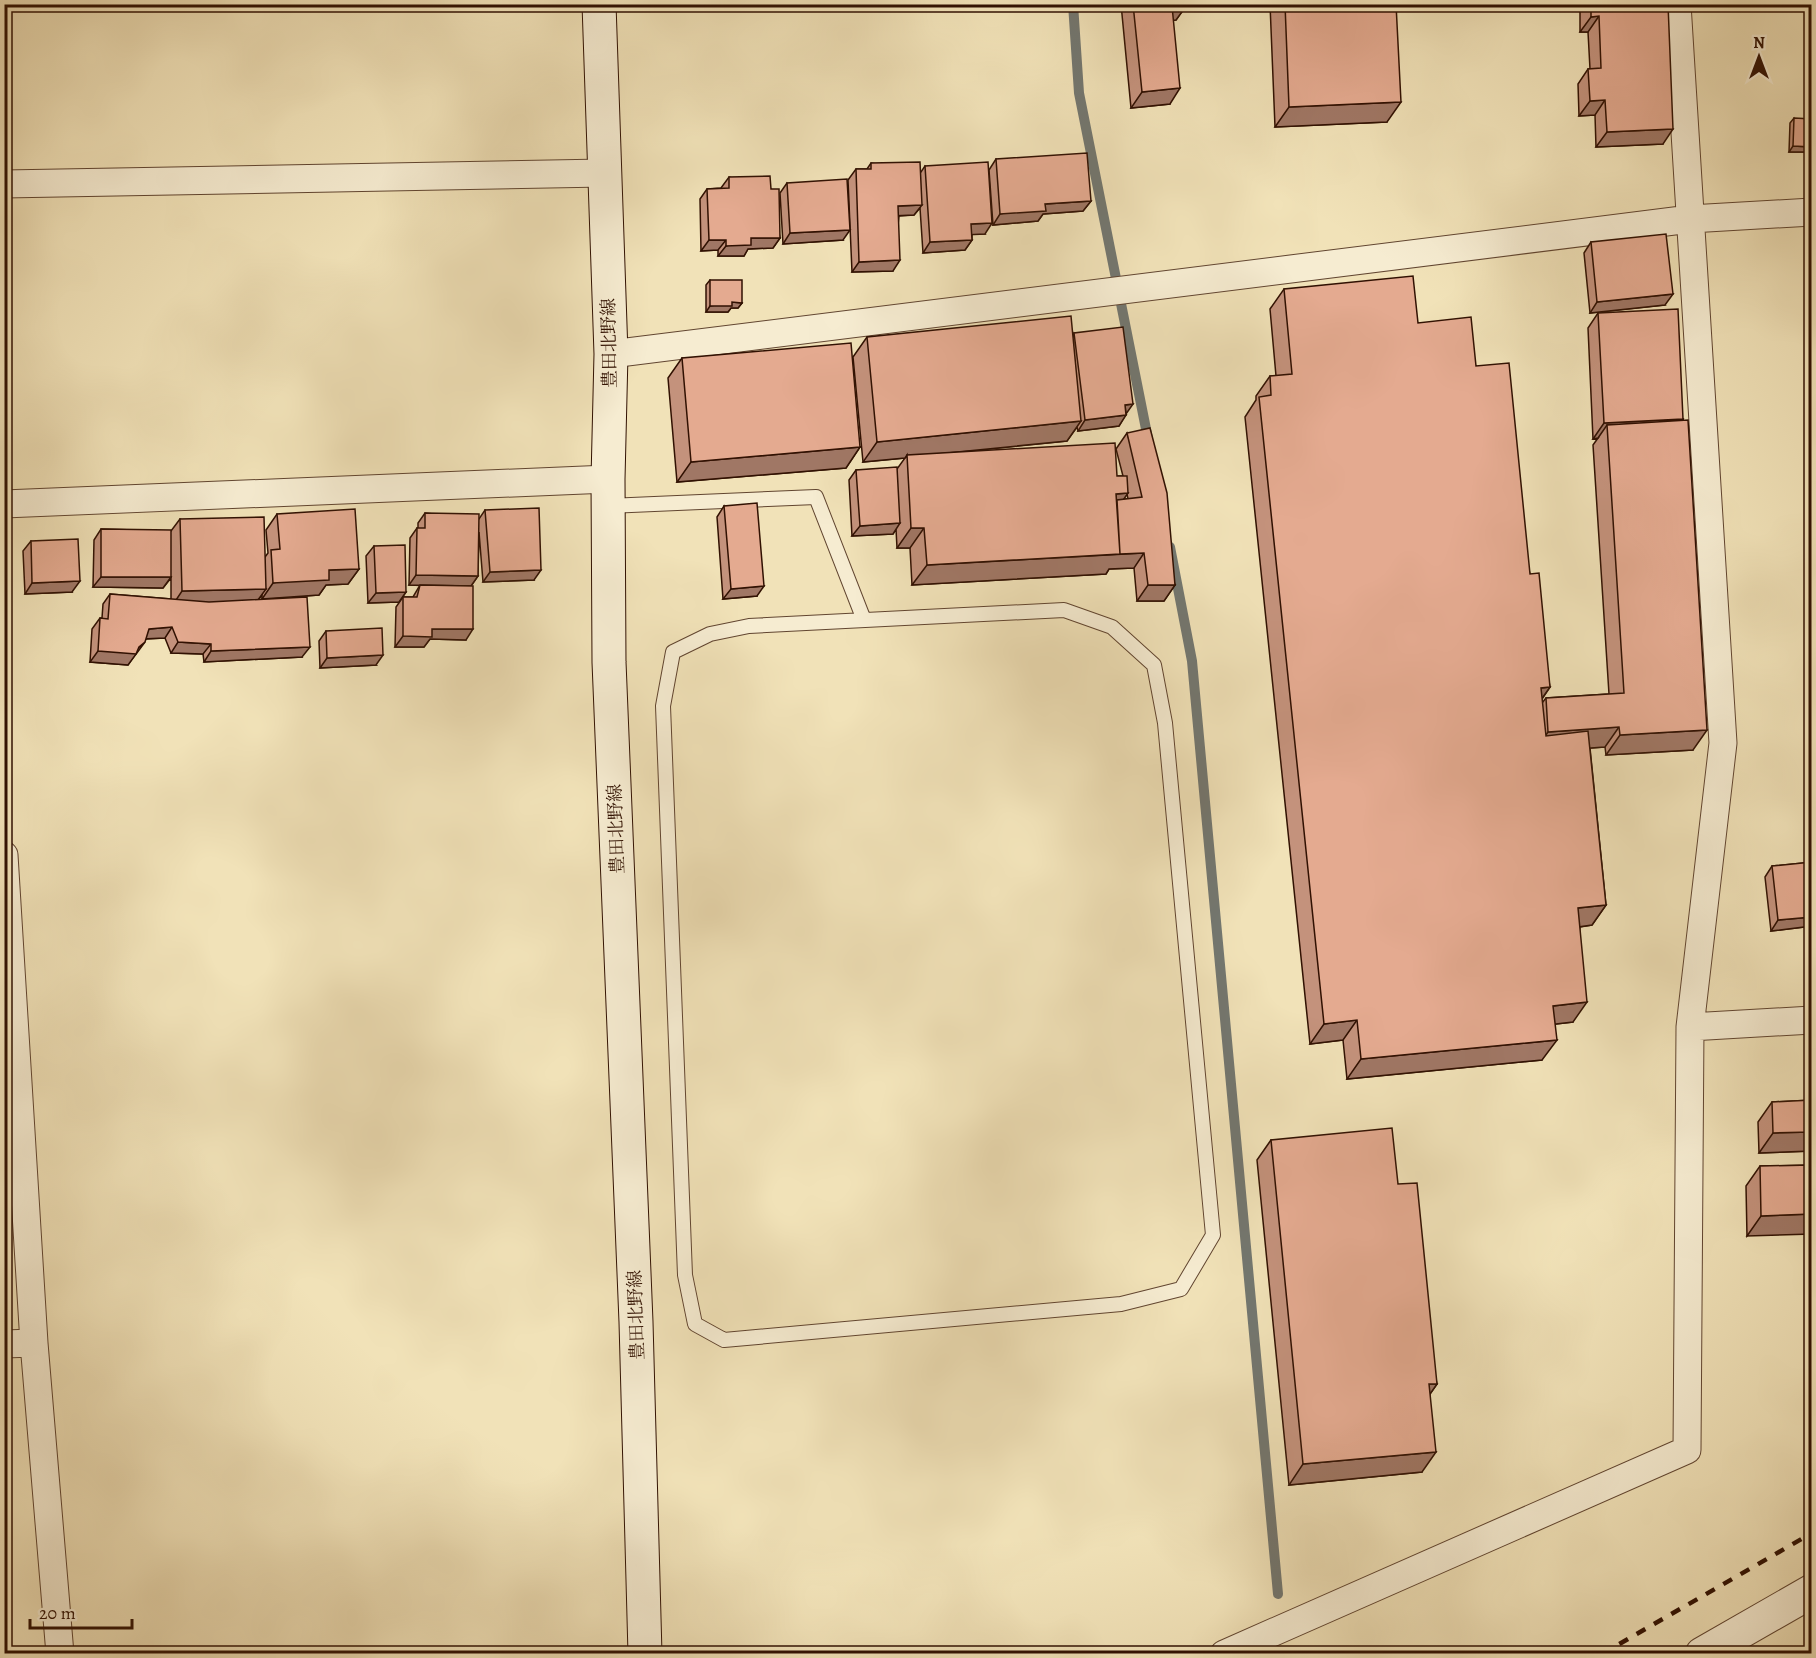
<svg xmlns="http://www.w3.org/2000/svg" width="1816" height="1658" viewBox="0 0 1816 1658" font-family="Alegreya,'Noto Serif JP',serif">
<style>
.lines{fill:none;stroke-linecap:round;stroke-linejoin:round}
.stream{stroke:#737770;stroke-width:10}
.service-casing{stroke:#614530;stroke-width:16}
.minor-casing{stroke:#614530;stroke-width:29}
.tertiary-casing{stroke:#614530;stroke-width:35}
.secondary-casing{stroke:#311102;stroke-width:35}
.service{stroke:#f6ecd1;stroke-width:14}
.minor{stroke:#f6ecd1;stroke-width:27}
.tertiary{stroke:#f6ecd1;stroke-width:33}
.secondary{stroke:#f6ecd1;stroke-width:33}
.rail{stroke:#311102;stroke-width:4.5;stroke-dasharray:10 10;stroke-linecap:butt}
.wall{fill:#c4927c;stroke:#311102;stroke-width:1.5;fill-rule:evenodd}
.shaded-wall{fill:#a07765;stroke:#311102;stroke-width:1.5}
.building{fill:#e4aa90;stroke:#311102;stroke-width:1.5}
.labels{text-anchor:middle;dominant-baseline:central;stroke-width:4.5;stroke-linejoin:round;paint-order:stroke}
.street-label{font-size:18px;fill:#311102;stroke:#f6ecd1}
</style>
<rect width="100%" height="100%" fill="#f1e2b8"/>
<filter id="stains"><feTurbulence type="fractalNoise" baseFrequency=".00333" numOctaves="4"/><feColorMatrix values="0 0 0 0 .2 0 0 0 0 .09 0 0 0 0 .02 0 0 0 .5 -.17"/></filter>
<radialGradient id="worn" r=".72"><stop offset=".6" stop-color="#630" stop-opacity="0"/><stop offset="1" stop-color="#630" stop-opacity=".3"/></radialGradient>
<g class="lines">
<path class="stream" d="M 1073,4 L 1079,93 L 1149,444
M 1170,547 L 1192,661 L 1278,1594"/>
<g class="service-casing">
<path id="service" d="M 608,506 L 816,497 L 864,620
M 1064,610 L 1112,627 L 1154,665 L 1165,723 L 1213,1235 L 1181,1289 L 1121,1304 L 724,1340 L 695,1324 L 685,1275 L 663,706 L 673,652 L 710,634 L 749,626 Z"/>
</g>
<g class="minor-casing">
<path id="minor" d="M 4,184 L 604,173
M 611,354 L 1690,219 L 1812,212
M 4,504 L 608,479
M 4,855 L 34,1343 L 60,1654
M 1690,1027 L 1812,1020
M 4,1344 L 34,1343
M 1224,1654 L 1687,1450 L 1690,1027 L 1723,743 L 1677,4"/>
</g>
<g class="tertiary-casing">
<path id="tertiary" d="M 1702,1654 L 1812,1591"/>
</g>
<g class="secondary-casing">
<path id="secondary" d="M 599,4 L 611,354 L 608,479 L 609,662 L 636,1322 L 645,1654"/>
</g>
<use href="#service" class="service"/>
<use href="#minor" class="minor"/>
<use href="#tertiary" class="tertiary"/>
<use href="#secondary" class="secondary"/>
<path class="rail" d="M 1602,1654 L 1812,1533"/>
</g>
<path class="wall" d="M 1121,4 L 1187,4 L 1176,20 L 1173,20 L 1170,104 L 1131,108 Z
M 1270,4 L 1396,4 L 1387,122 L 1275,127 Z
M 1584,4 L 1668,4 L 1663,144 L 1596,147 L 1595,115 L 1579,116 L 1578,84 L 1588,69 L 1590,69 L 1588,32 L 1580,32 L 1580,12 Z
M 1794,118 L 1812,152 L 1789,152 L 1790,123 Z
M 996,159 L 1091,201 L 1083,211 L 1043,214 L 1038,221 L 993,225 L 989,170 Z
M 871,163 L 921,172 L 925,166 L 985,234 L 972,234 L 972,240 L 965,250 L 923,253 L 920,208 L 914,215 L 899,216 L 893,271 L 852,272 L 848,180 L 856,169 L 867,169 Z
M 729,177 L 771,189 L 780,238 L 773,248 L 748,249 L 744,256 L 718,256 L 718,250 L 701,251 L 700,199 L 707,189 L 721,188 Z
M 787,183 L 843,240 L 783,244 L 780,193 Z
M 1591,242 L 1665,305 L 1590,313 L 1584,253 Z
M 710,280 L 742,303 L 738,308 L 731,308 L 728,312 L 706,312 L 706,285 Z
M 1284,289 L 1418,323 L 1476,366 L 1530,574 L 1550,687 L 1542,699 L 1542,703 L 1546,698 L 1609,694 L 1593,445 L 1598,438 L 1593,439 L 1588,328 L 1598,313 L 1683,419 L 1682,421 L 1693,750 L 1606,755 L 1605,747 L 1590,748 L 1606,905 L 1592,925 L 1580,927 L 1573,1022 L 1555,1024 L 1542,1060 L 1347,1079 L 1343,1040 L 1310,1044 L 1245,417 L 1256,400 L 1256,396 L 1270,376 L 1276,376 L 1270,309 Z
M 1074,333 L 1126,414 L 1119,426 L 1078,431 L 1077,427 L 1067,441 L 970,451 L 1117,476 L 1123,476 L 1116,449 L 1127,433 L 1175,585 L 1164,601 L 1137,601 L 1134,568 L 1109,569 L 1106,574 L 912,585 L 910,548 L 897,548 L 896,529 L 893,534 L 852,536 L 849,480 L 856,470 L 897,469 L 905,458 L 863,462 L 853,357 L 867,337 L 1073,335 ZM 1127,494 L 1128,499 L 1123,499 Z
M 682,358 L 860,447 L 846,468 L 677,482 L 668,378 Z
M 724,506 L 757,596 L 723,599 L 717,517 Z
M 485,510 L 534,580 L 483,582 L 479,532 L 478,576 L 471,586 L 466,640 L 430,639 L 424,647 L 395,647 L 396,607 L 403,597 L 413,597 L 420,585 L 435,586 L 409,585 L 410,538 L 417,528 L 418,528 L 418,523 L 425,513 L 479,519 Z
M 277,514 L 359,569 L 348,584 L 326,585 L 319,595 L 262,599 L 262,595 L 259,599 L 302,657 L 204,662 L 203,654 L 171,653 L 165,638 L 146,639 L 128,665 L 90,662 L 92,629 L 100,618 L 102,618 L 103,604 L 110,594 L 171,599 L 171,578 L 163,588 L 93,587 L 94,540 L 101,529 L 171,531 L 180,519 L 265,557 L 268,553 L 266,530 Z
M 31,541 L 72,592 L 25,594 L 23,551 Z
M 374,546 L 406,592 L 399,602 L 368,603 L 366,556 Z
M 326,631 L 376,665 L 320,668 L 319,641 Z
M 1812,862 L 1812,926 L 1771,931 L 1765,877 L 1772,866 Z
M 1812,1100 L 1812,1151 L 1759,1153 L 1758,1122 L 1772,1102 Z
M 1271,1140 L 1398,1184 L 1437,1384 L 1430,1394 L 1422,1472 L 1289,1485 L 1257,1160 Z
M 1812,1165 L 1747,1236 L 1746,1186 L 1760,1166 Z"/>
<path class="shaded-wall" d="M 1187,5 L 1176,20 L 1161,22 L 1172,6 Z
M 1599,16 L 1588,32 L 1580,32 L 1591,17 Z
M 1180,88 L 1170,104 L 1131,108 L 1142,92 Z
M 1605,100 L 1595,115 L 1579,116 L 1590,101 Z
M 1401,102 L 1387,122 L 1275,127 L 1289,107 Z
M 1673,129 L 1663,144 L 1596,147 L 1607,132 Z
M 1793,146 L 1812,147 L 1812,152 L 1789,152 Z
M 1091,201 L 1083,211 L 1043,214 L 1038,221 L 993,225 L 1000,214 L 1045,204 Z
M 922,205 L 914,215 L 891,216 L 898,206 Z
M 992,223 L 985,234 L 964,235 L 971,224 Z
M 850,230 L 843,240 L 783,244 L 790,233 Z
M 751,238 L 780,238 L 773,248 L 748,249 L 744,256 L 718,256 L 726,246 Z
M 709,240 L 726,240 L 718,250 L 701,251 Z
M 972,240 L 965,250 L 923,253 L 930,242 Z
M 900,260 L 893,271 L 852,272 L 859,262 Z
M 1673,294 L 1665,305 L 1590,313 L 1597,302 Z
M 732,302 L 742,303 L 738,308 L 731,308 L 728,312 L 706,312 L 710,306 Z
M 1133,404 L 1126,414 L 1125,405 Z
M 1126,415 L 1119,426 L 1078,431 L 1085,420 Z
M 1683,419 L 1672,435 L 1607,425 L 1598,438 L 1593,439 L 1604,423 Z
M 1081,421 L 1067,441 L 907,457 L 907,455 L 905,458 L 863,462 L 877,442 Z
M 860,447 L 846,468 L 677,482 L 691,462 Z
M 1128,493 L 1117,509 L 1116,494 Z
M 900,523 L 893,534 L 852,536 L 860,526 Z
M 911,528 L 924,528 L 910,548 L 897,548 Z
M 1144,553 L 1134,568 L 1109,569 L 1106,574 L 912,585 L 927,565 Z
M 359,569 L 348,584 L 326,585 L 319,595 L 262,599 L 273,583 L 329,570 Z
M 541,570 L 534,580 L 483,582 L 490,572 Z
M 416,575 L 478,576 L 471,586 L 409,585 Z
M 101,577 L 171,577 L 163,588 L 93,587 Z
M 80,581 L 72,592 L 25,594 L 32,583 Z
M 1148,585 L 1175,585 L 1164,601 L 1137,601 Z
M 764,586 L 757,596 L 723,599 L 731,589 Z
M 266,589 L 255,604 L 172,606 L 182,591 Z
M 406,592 L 399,602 L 368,603 L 376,593 Z
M 172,627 L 165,638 L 142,639 L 149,629 Z
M 432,629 L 473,629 L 466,640 L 430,639 L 424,647 L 395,647 L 403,636 Z
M 145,642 L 128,665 L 90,662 L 98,651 L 139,647 Z
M 178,642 L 211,644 L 203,654 L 171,653 Z
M 310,647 L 302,657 L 204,662 L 211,651 Z
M 383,655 L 376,665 L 320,668 L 327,658 Z
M 1550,687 L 1536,707 L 1541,688 Z
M 1619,727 L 1605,747 L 1534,752 L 1548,732 Z
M 1707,730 L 1693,750 L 1606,755 L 1620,735 Z
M 1606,905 L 1592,925 L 1564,929 L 1578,908 Z
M 1812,917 L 1812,926 L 1771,931 L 1778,920 Z
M 1587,1002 L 1573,1022 L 1539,1026 L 1553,1006 Z
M 1357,1020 L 1343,1040 L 1310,1044 L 1324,1024 Z
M 1557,1040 L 1542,1060 L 1347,1079 L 1361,1059 Z
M 1812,1132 L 1812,1151 L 1759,1153 L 1773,1133 Z
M 1812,1214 L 1812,1234 L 1747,1236 L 1761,1216 Z
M 1429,1384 L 1437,1384 L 1423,1404 Z
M 1436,1452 L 1422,1472 L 1289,1485 L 1303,1464 Z"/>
<path class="building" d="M 1133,4 L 1187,4 L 1172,6 L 1180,88 L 1142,92 Z
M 1285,4 L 1396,4 L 1401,102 L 1289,107 Z
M 1591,4 L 1668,4 L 1673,129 L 1607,132 L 1605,100 L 1590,101 L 1588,69 L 1601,68 L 1599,16 L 1591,17 Z
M 1794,118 L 1812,119 L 1812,147 L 1793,146 Z
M 1087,153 L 1091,201 L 1045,204 L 1046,211 L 1000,214 L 996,159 Z
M 920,162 L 922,205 L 898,206 L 900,260 L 859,262 L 856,169 L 871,169 L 871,163 Z
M 988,162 L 992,223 L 971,224 L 972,240 L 930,242 L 925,166 Z
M 770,176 L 771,189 L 779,189 L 780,238 L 751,238 L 751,245 L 726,246 L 726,240 L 709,240 L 707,189 L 729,188 L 729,177 Z
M 847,179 L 850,230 L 790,233 L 787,183 Z
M 1666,234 L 1673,294 L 1597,302 L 1591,242 Z
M 1413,276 L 1418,323 L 1471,317 L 1476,366 L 1509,363 L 1530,574 L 1539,573 L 1550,687 L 1541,688 L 1546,736 L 1588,731 L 1606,905 L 1578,908 L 1587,1002 L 1553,1006 L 1557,1040 L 1361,1059 L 1357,1020 L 1324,1024 L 1259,397 L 1271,395 L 1270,376 L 1292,374 L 1284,289 Z
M 710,280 L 742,280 L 742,303 L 732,302 L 732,306 L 710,306 Z
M 1678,309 L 1683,419 L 1604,423 L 1598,313 Z
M 1071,316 L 1081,421 L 877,442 L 867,337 Z
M 1123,327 L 1133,404 L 1125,405 L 1126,415 L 1085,420 L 1074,333 Z
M 851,343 L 860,447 L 691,462 L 682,358 Z
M 1688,420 L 1707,730 L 1620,735 L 1619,727 L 1548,732 L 1546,698 L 1624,693 L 1607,425 Z
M 1150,428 L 1167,493 L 1175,585 L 1148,585 L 1144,553 L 1120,554 L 1117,500 L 1142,497 L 1127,433 Z
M 1115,443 L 1117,476 L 1127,476 L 1128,493 L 1116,494 L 1120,554 L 927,565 L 924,528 L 911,528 L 907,455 Z
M 897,467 L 900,523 L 860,526 L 856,470 Z
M 757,503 L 764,586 L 731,589 L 724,506 Z
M 539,508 L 541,570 L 490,572 L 485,510 Z
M 355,509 L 359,569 L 329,570 L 329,580 L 273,583 L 271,550 L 280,549 L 277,514 Z
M 425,513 L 479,514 L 478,576 L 416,575 L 417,528 L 425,528 Z
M 264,517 L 266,589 L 182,591 L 180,519 Z
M 101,529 L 171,530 L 171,577 L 101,577 Z
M 78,539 L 80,581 L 32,583 L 31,541 Z
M 405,545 L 406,592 L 376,593 L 374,546 Z
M 420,585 L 473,586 L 473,629 L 432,629 L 432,637 L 403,636 L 403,597 L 417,597 Z
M 110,594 L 209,602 L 307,597 L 310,647 L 211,651 L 211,644 L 178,642 L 172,627 L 149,629 L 145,642 L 139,647 L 136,654 L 98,651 L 100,618 L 108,619 Z
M 382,628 L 383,655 L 327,658 L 326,631 Z
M 1812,862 L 1812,917 L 1778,920 L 1772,866 Z
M 1812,1100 L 1812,1132 L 1773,1133 L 1772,1102 Z
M 1392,1128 L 1398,1184 L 1417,1183 L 1437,1384 L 1429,1384 L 1436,1452 L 1303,1464 L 1271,1140 Z
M 1812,1165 L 1812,1214 L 1761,1216 L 1760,1166 Z"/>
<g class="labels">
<g class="street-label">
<text transform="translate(609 343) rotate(-91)">豊田北野線</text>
<text transform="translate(616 829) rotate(-92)">豊田北野線</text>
<text transform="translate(636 1315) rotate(-92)">豊田北野線</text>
</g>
</g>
<rect width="1816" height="1658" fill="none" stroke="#f1e2b8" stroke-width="24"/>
<rect x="6" y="6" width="1804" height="1646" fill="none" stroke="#311102" stroke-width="3"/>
<rect x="12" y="12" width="1792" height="1634" fill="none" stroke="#311102" stroke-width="1.5"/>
<g transform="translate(1759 57)" stroke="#f6ecd1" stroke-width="4.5" paint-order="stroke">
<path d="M0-4.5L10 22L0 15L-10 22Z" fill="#311102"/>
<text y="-9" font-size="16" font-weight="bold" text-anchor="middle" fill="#311102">N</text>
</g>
<path d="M30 1619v9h102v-9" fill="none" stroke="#311102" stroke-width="3"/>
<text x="39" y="1619" font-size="18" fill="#311102" stroke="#f6ecd1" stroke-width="4.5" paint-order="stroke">20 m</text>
<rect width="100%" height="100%" filter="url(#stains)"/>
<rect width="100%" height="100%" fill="url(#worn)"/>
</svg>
